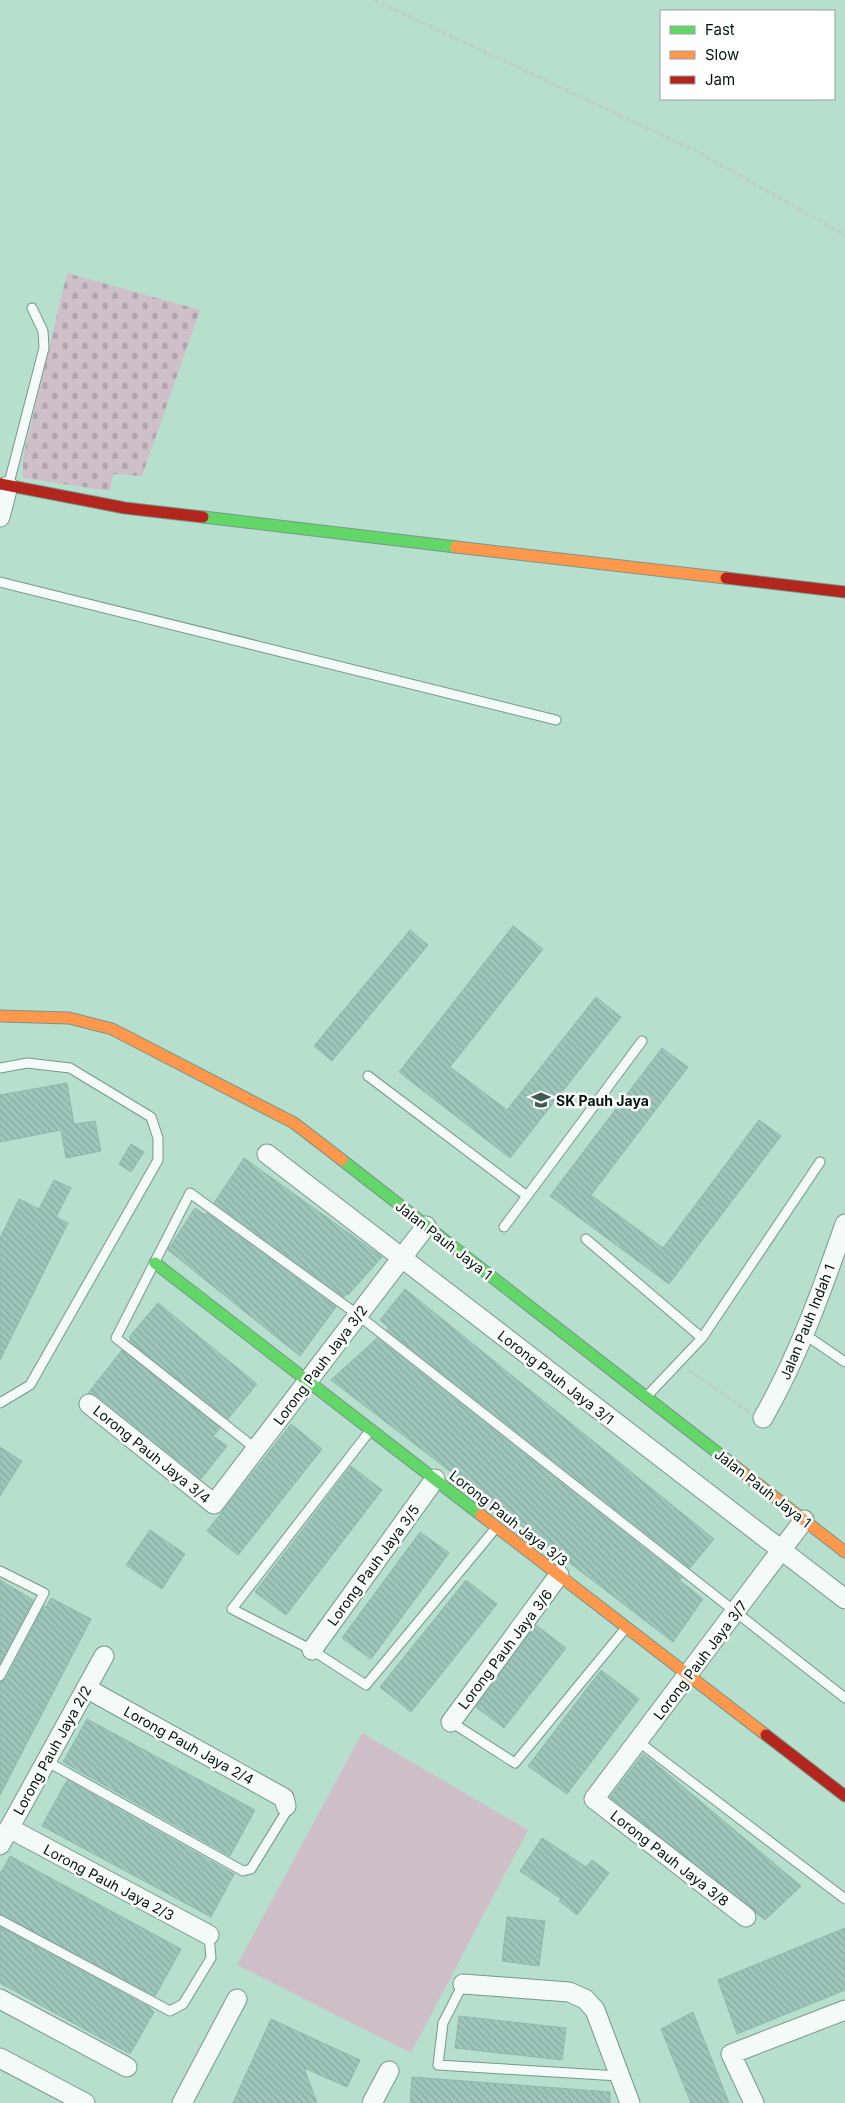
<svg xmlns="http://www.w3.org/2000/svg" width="845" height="2103" viewBox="0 0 845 2103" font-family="Inter,sans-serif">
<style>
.green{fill:#cfbfc9}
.cemetery{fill:url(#cemetery-stones)}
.building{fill:url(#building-back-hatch);stroke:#94b7ad}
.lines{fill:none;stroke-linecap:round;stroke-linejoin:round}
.lane-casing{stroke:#77988b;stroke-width:11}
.street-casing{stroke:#77988b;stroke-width:21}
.fast-casing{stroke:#77988b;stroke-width:13}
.slow-casing{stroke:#77988b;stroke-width:13}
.jam-casing{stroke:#77988b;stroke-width:13}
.path{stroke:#c1cec8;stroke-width:3;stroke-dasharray:5 2.5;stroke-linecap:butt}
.lane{stroke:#f4faf8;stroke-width:9}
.street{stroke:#f4faf8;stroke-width:19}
.fast{stroke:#63d668;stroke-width:11}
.slow{stroke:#ff974d;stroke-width:11}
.jam{stroke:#b3261e;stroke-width:11}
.labels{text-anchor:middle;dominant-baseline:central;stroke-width:5;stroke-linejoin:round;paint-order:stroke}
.poi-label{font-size:14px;font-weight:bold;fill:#00160c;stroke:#fefefe;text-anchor:start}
.street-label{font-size:14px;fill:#00160c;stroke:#fefefe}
</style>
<defs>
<pattern id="cemetery-stones" width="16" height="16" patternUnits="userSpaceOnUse" patternTransform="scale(1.25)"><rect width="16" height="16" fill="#cfbfc9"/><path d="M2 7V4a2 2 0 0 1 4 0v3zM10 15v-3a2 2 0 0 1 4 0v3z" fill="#b0a3ab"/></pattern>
<pattern id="building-back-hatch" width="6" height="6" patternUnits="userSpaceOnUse" patternTransform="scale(1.25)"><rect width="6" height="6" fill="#9ec7bc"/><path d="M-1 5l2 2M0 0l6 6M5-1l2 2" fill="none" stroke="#86aaa0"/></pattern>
</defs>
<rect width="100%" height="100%" fill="#b6dfcd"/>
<path class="green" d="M 362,1733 L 528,1830 L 411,2053 L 237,1965 Z"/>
<path class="cemetery" d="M 67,273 L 200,310 L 142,476 L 113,474 L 110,491 L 23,478 L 23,458 Z"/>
<path class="building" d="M 513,926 L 543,949 L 450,1067 L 507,1110 L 596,997 L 621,1017 L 510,1158 L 399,1072 Z
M 410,930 L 428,945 L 332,1061 L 314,1046 Z
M 662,1048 L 688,1067 L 591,1195 L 663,1248 L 759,1120 L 781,1136 L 669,1284 L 550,1196 Z
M 67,1083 L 74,1124 L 95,1121 L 101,1151 L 66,1158 L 61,1130 L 0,1142 L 0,1095 Z
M 131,1144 L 144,1152 L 131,1172 L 119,1164 Z
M 244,1158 L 382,1257 L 348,1295 L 346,1294 L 344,1297 L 214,1203 Z
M 54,1180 L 71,1188 L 56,1217 L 68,1223 L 0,1360 L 0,1238 L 19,1199 L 39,1209 Z
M 195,1208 L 205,1215 L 207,1213 L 336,1307 L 300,1356 L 168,1250 Z
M 405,1289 L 714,1539 L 690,1568 L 387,1330 L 389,1328 L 380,1320 Z
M 158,1303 L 257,1384 L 228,1419 L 129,1341 L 131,1338 L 129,1337 Z
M 377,1338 L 682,1578 L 679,1580 L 703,1599 L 673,1642 L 331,1380 Z
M 122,1350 L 220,1428 L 213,1436 L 227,1446 L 201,1479 L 96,1395 L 88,1393 Z
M 291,1424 L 322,1449 L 238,1555 L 207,1531 Z
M 0,1447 L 22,1461 L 0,1496 Z
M 351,1466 L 382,1490 L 286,1615 L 255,1592 Z
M 150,1530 L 185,1554 L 162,1589 L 126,1565 Z
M 420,1532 L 449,1553 L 371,1659 L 342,1638 Z
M 0,1580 L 33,1600 L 0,1663 Z
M 466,1580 L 497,1604 L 411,1712 L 380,1687 Z
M 51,1598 L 91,1619 L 0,1795 L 0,1682 L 6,1679 L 44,1606 L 46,1607 Z
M 536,1625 L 566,1648 L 504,1728 L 476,1707 Z
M 601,1670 L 639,1699 L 567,1794 L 528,1766 Z
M 87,1719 L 255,1810 L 230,1856 L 63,1762 Z
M 643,1754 L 656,1764 L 801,1886 L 765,1920 L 610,1797 Z
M 67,1780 L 234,1874 L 211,1917 L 42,1826 Z
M 542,1838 L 586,1867 L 592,1860 L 609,1873 L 577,1915 L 559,1901 L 561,1899 L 520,1871 Z
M 10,1856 L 181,1949 L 155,1996 L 0,1914 L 0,1874 Z
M 507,1917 L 545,1921 L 539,1966 L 502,1961 Z
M 0,1927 L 149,2007 L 154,2012 L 130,2054 L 0,1983 Z
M 845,1928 L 845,1990 L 737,2034 L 718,1980 Z
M 693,2012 L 729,2103 L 691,2103 L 661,2029 Z
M 459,2016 L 566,2028 L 562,2060 L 455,2048 Z
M 271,2019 L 360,2060 L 347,2087 L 304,2068 L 317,2103 L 233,2103 Z
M 412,2077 L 610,2092 L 610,2103 L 410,2103 Z"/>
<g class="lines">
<g class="lane-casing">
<path id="lane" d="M 9,483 L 44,348 L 43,331 L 32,308
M 0,582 L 556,720
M 0,1068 L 27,1063 L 70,1068 L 151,1117 L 158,1138 L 158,1160 L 30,1385 L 0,1403
M 368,1076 L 527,1196
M 504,1227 L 642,1041
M 586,1239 L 702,1338
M 804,1334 L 845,1362
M 648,1395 L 702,1338 L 820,1162
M 369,1432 L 232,1609 L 312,1650 L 366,1685 L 495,1529
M 256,1449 L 116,1338 L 190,1193 L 358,1315 L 845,1698
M 0,1571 L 44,1593 L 0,1676
M 451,1722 L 515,1763 L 625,1629
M 639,1742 L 845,1899
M 46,1761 L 243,1871 L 251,1869 L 286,1812 L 286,1806
M 0,1920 L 170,2011 L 183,2004 L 211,1958 L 209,1935
M 463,1984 L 443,2023 L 438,2065 L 619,2076"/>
</g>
<g class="street-casing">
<path id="street" d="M 0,517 L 8,486
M 267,1154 L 845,1599
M 89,1404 L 214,1504 L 426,1226
M 763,1418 C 798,1357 822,1290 845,1224
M 312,1650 L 435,1479
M 86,1688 L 284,1798 L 286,1806
M 451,1722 L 559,1575
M 9,1828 L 209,1935
M 0,1845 L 104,1656
M 746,1917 L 594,1799 L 804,1520
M 463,1984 L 569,1992 L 585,1999 L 595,2010 L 630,2103
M 0,1999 L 127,2067
M 0,2058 L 85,2103
M 182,2103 L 237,1999
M 372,2103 L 389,2071
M 754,2103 L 731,2054 L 845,2010"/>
</g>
<g class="fast-casing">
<path id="fast" d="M 203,517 L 456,547
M 342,1160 L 732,1464
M 155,1263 L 481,1515"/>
</g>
<g class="slow-casing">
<path id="slow" d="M 456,547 L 726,578
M 0,1016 L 69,1018 L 112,1029 L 294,1123 L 342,1160
M 732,1464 L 845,1552
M 481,1515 L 766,1735"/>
</g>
<g class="jam-casing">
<path id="jam" d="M 0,484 L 125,508 L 203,517
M 726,578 L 845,592
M 766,1735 L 845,1796"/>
</g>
<path class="path" d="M 374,0 L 696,151 L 845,235
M 689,1370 L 749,1412"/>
<use href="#lane" class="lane"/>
<use href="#street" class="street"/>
<use href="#fast" class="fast"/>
<use href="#slow" class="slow"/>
<use href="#jam" class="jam"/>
</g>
<defs>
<g id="school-bare" transform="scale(1.5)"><path d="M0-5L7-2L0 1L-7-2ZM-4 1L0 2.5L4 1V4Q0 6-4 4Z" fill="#405c50" stroke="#fefefe" stroke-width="2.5" paint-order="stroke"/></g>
</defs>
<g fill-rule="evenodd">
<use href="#school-bare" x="541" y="1100"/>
</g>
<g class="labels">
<g class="poi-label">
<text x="556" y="1100">SK Pauh Jaya</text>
</g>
<g class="street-label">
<text transform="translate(444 1240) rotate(38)">Jalan Pauh Jaya 1</text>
<text transform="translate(807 1322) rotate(-68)">Jalan Pauh Indah 1</text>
<text transform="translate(320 1365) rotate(-53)">Lorong Pauh Jaya 3/2</text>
<text transform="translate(556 1377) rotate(38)">Lorong Pauh Jaya 3/1</text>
<text transform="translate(152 1454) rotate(39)">Lorong Pauh Jaya 3/4</text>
<text transform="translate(763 1488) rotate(38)">Jalan Pauh Jaya 1</text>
<text transform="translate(509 1518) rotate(38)">Lorong Pauh Jaya 3/3</text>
<text transform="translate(373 1565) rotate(-54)">Lorong Pauh Jaya 3/5</text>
<text transform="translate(505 1649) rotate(-53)">Lorong Pauh Jaya 3/6</text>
<text transform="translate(700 1660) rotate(-53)">Lorong Pauh Jaya 3/7</text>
<text transform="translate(189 1745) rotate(29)">Lorong Pauh Jaya 2/4</text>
<text transform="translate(52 1750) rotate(-61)">Lorong Pauh Jaya 2/2</text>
<text transform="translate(670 1858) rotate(38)">Lorong Pauh Jaya 3/8</text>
<text transform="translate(109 1882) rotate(28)">Lorong Pauh Jaya 2/3</text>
</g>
</g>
<rect x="660" y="10" width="175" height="90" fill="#fefefe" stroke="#98a19d"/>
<rect x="670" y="26" width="25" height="8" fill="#63d668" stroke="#98a19d"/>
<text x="705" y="35" font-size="15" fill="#00160c">Fast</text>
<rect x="670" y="51" width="25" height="8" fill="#ff974d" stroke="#98a19d"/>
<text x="705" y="60" font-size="15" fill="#00160c">Slow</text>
<rect x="670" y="76" width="25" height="8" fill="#b3261e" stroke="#98a19d"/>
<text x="705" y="85" font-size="15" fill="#00160c">Jam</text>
</svg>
